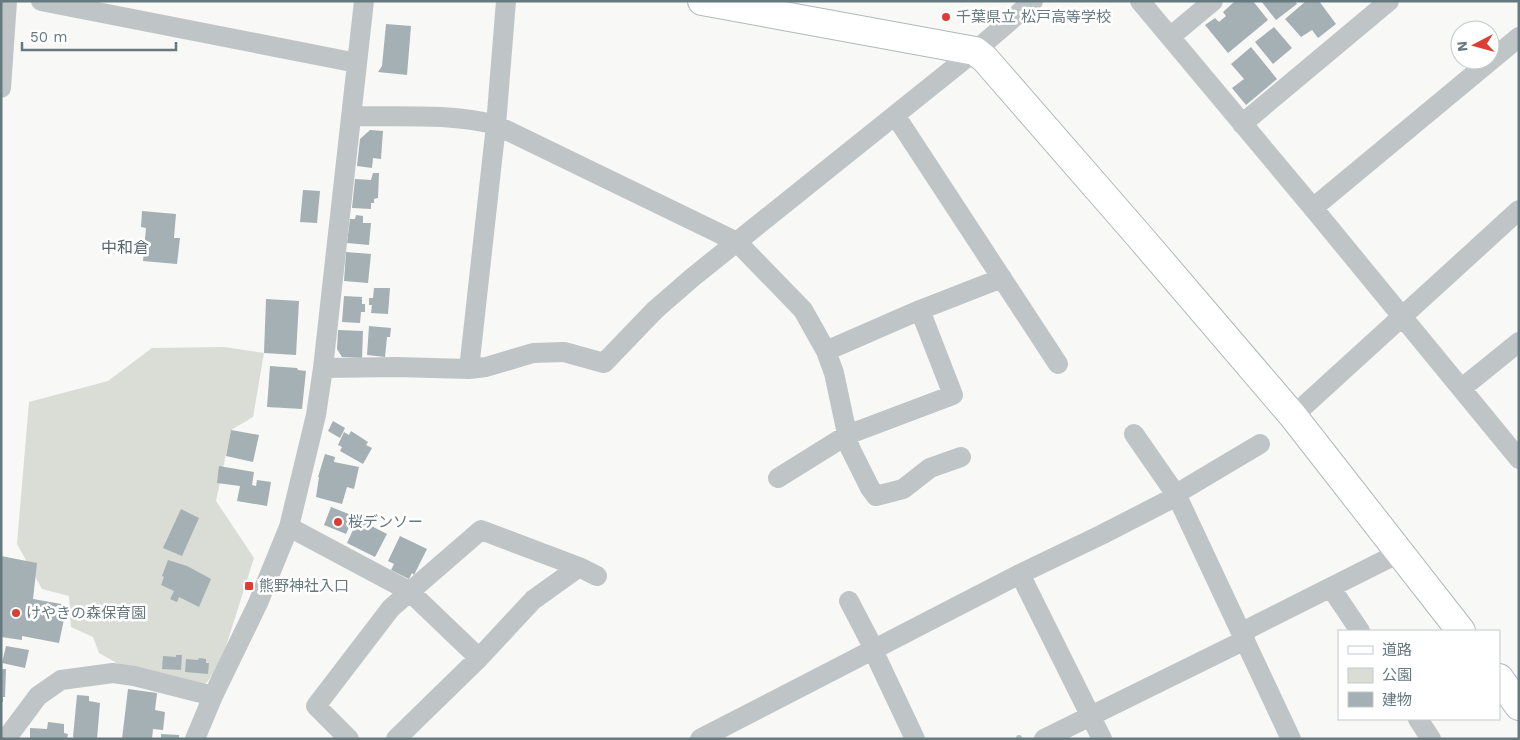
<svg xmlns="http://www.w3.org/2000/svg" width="1520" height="740" viewBox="0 0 1520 740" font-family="'Work Sans','Noto Sans JP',sans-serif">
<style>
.green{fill:#d9ddd5}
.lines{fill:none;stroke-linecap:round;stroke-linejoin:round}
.stream{stroke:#b6c5c7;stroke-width:6}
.building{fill:#a4b0b3}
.secondary-casing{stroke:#b0b8ba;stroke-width:30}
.street{stroke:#bfc5c7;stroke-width:20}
.secondary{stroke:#fff;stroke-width:28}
.poi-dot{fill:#da3e34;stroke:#fff;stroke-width:2}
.labels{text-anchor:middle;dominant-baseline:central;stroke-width:5;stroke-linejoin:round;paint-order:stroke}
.poi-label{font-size:15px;fill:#65797f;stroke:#fff;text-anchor:start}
.neighbourhood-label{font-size:16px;fill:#56656b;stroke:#fff}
</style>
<rect width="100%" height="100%" fill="#f8f8f6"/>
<path class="green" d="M 224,347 L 264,353 L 253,417 L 231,430 L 216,501 L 254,558 L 220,665 L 204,686 L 122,666 L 99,653 L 93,637 L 71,627 L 69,596 L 42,589 L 17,544 L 29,402 L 108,381 L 152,348 Z"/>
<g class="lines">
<path class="stream" d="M 1019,739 L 1019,738"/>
</g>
<path class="building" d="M 1235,1 L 1253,1 L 1268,20 L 1228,53 L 1205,25 L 1215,18 L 1219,22 L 1226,16 L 1223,12 Z
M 1261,1 L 1295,1 L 1297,4 L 1276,20 Z
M 1306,1 L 1319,1 L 1336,24 L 1318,38 L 1312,30 L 1301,37 L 1285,19 Z
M 386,24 L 411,26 L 407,75 L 378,72 L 382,66 Z
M 1274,27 L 1292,48 L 1273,64 L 1255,42 Z
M 1251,47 L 1277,79 L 1246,105 L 1232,88 L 1244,79 L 1231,64 Z
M 370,130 L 383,131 L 381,159 L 373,158 L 372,168 L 357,166 L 360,139 Z
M 373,173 L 379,173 L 378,198 L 374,199 L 374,203 L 371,203 L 371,209 L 352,208 L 355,179 L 371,180 Z
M 303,190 L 320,191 L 317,223 L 300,222 Z
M 142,211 L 176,214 L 174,238 L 180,238 L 177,264 L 143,261 L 146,228 L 141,227 Z
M 356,215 L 363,216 L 363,223 L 371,223 L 369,245 L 347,243 L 350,219 L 355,219 Z
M 346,252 L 371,254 L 368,283 L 344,281 Z
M 374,288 L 390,288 L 388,314 L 371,313 L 372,305 L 369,305 L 369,298 L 373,298 Z
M 344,296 L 362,297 L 362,304 L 365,304 L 365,312 L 361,312 L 360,323 L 342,322 Z
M 266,299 L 299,301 L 296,355 L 264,353 Z
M 369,326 L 391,328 L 390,337 L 387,337 L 385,357 L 367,355 Z
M 338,330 L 363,331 L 362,358 L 342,357 L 337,349 Z
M 270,366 L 297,368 L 298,370 L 306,371 L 302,409 L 267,407 Z
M 333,421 L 345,428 L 340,438 L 328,431 Z
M 231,430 L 259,435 L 253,462 L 226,456 Z
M 351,431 L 368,442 L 366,445 L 372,448 L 363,464 L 340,451 L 342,447 L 338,445 L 344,432 L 349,435 Z
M 325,454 L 335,457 L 334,462 L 359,467 L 354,489 L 347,487 L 342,504 L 316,497 L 319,477 L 318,477 Z
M 219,466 L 254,472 L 252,485 L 256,486 L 257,480 L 271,482 L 267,506 L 237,501 L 240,486 L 217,483 Z
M 331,507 L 354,516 L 346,534 L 324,525 Z
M 181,509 L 199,518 L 182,556 L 163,548 Z
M 358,519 L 387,534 L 375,557 L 347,543 Z
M 400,536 L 427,549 L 414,575 L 412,573 L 409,579 L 391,570 L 394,564 L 388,561 Z
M 1,556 L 37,563 L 33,599 L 67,605 L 59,643 L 22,636 L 22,640 L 1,637 Z
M 168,560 L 187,566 L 211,579 L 199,607 L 179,597 L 177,602 L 170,599 L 174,591 L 161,585 L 164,577 L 162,576 Z
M 6,646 L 29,650 L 25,668 L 2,663 Z
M 176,655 L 182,655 L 181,670 L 162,669 L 163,656 L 176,657 Z
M 199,658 L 206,659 L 206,663 L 209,663 L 208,674 L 185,672 L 186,659 L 198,660 Z
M 1,669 L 6,669 L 5,697 L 3,697 L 3,702 L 1,702 Z
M 128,689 L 157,693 L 155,710 L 165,712 L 163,730 L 153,729 L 152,739 L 122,739 Z
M 77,695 L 89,696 L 89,701 L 100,703 L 97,739 L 76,739 L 73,737 Z
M 48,722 L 64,724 L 64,733 L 68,734 L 67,739 L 30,739 L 30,728 L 47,729 Z
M 161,734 L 179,735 L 179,739 L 161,739 Z"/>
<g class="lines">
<g class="secondary-casing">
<path id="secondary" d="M 702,1 L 975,51 L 985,59 L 1140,237 L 1293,416 L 1461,631
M 1499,678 L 1519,706"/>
</g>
<path class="street" d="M 41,1 L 357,63
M 1140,1 L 1313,208 L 1519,459
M 1170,37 L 1213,1
M 1,88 L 7,1
M 895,115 L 1058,364
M 351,116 C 397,117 451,113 496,125 L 737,242 L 803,310 L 826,351 L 834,373 L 850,448 L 870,488 L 876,496 L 903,489 L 930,468 L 961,457
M 1242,124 L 1389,1
M 1313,208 L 1519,37
M 826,351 L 920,310 L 1002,278
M 323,368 L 397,367 L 469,369 L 486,367 L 533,353 L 564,352 L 604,363 L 655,310 L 693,277 L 975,51 L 1033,1
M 469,369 L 496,125 L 506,1
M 1462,388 L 1519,342
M 1293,416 L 1519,210
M 1134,434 L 1177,496 L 1291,739
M 778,478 L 847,435 L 953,395 L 920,310
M 1176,494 L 1260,444
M 289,527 L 409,591 L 479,658
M 1020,574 L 1102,739
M 1331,588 L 1360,631
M 849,601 L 874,649
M 1242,632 L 1399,553
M 873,650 L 915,739
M 1418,719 L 1431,739
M 6,739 L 38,696 L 61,680 L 113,673 L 134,676 L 213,696
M 195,739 L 213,696 L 258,603 L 289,527 L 316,415 L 323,368 L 364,1
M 349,739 L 316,706 L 391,608 L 481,530 L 579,567 L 597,576
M 396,739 L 479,658 L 533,600 L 579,567
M 700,739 L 1020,574 L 1101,535 L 1177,496
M 1044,739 L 1245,640"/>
<use href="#secondary" class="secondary"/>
</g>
<g class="poi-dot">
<circle cx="946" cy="17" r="5"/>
<circle cx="338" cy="522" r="5"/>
<rect x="244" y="581" width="10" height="10" rx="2.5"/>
<circle cx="16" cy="613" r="5"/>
</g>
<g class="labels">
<g class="poi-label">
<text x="956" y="17">千葉県立 松戸高等学校</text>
<text x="348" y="522">桜デンソー</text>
<text x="259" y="586">熊野神社入口</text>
<text x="26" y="613">けやきの森保育園</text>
</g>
<g class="neighbourhood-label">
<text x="125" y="247">中和倉</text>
</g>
</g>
<rect width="1520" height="740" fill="none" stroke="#65797f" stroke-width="5"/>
<rect x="1338" y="630" width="162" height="90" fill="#ffffff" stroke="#c1c9cc"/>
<rect x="1348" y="646" width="25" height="8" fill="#ffffff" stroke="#c1c9cc"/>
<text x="1382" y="655" font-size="15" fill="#65797f">道路</text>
<rect x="1348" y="668" width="25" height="15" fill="#d9ddd5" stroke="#c1c9cc"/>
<text x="1382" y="680" font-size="15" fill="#65797f">公園</text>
<rect x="1348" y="692" width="25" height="15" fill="#a4b0b3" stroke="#c1c9cc"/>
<text x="1382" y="705" font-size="15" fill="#65797f">建物</text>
<g transform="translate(1475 45) rotate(264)"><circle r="24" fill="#ffffff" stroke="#c1c9cc"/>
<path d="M0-4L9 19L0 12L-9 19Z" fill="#da3e34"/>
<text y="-8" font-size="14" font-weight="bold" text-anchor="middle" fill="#65797f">N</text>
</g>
<path d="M22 42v8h154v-8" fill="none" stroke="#65797f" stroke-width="2.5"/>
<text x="30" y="42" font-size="15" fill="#65797f" stroke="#ffffff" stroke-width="4" paint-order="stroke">50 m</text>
</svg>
